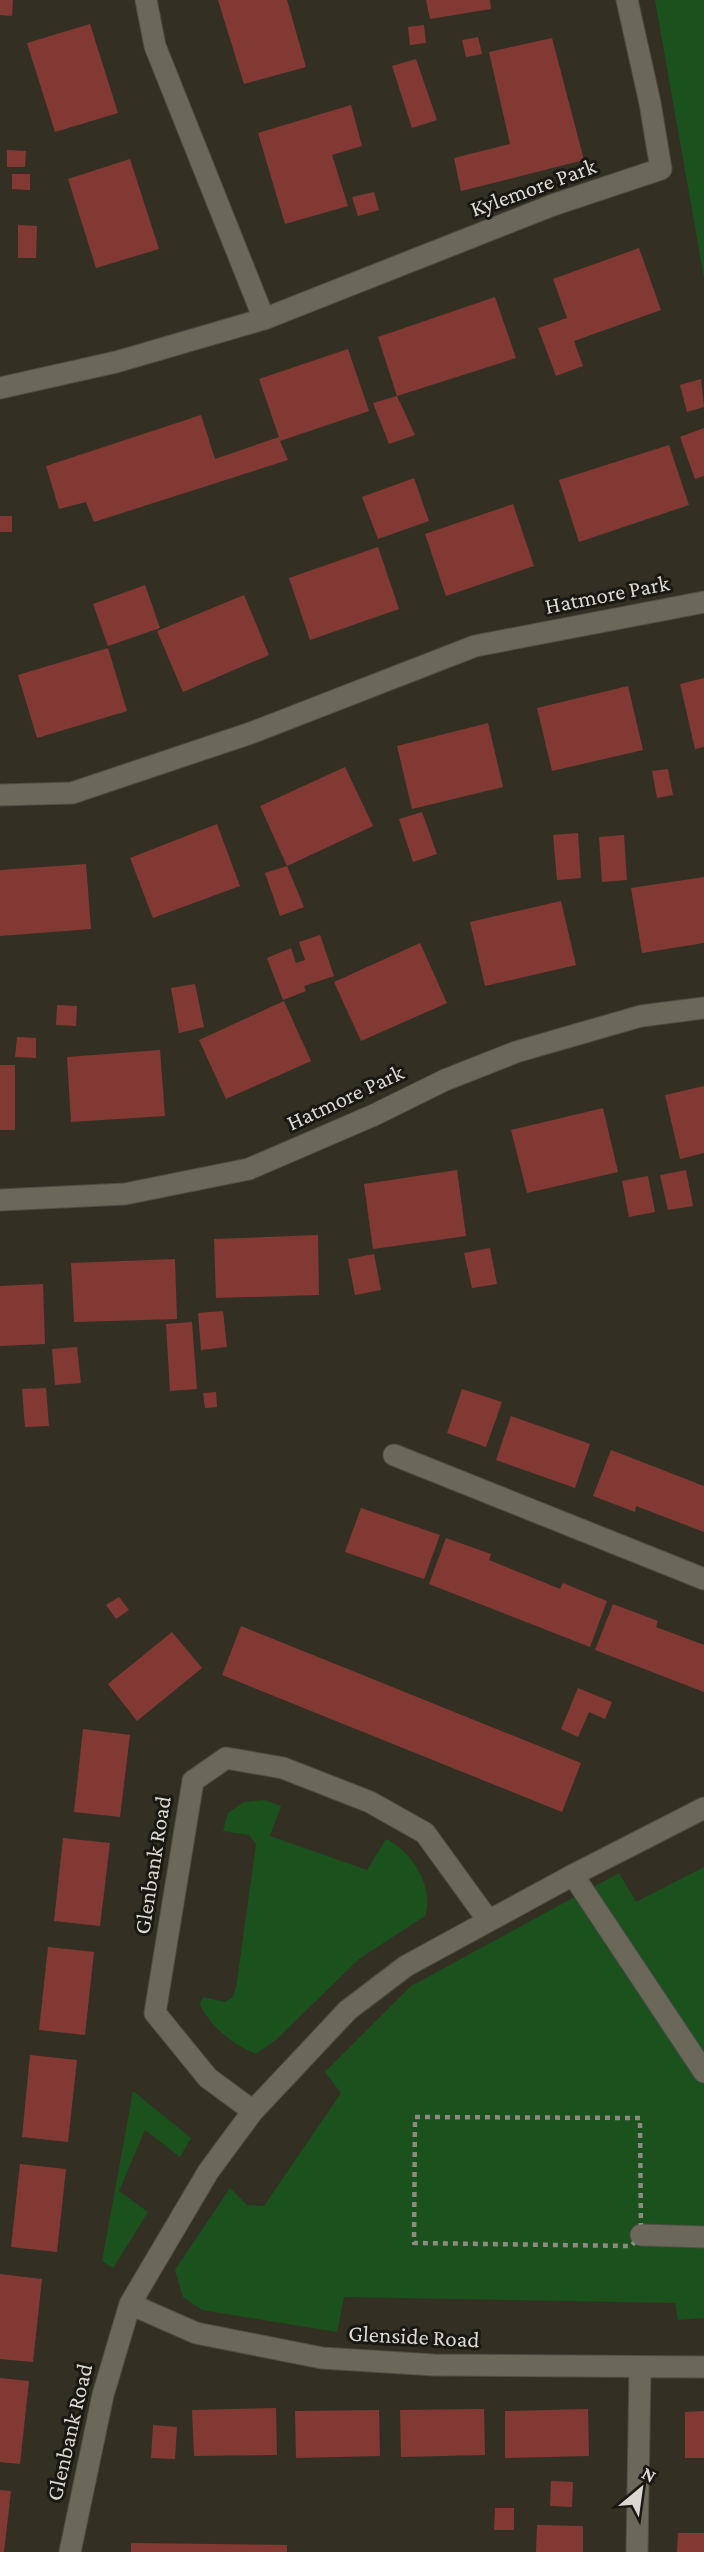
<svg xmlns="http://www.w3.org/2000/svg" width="704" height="2552" viewBox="0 0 704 2552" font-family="'Crimson Pro',serif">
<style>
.green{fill:#1a511d}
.building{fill:#823934}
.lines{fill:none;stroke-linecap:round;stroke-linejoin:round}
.service-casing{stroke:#504e43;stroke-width:23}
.minor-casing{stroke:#504e43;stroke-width:23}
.path{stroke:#8d8b81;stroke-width:4.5;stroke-dasharray:5 5;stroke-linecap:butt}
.service{stroke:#6b685a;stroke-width:21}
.minor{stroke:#6b685a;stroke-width:21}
.labels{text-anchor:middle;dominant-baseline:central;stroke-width:6;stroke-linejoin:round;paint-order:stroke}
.street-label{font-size:23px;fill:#dad8d0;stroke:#191812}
</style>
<rect width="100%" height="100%" fill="#333023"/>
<path class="green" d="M 655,0 L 704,0 L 704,278 Z
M 264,1800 L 281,1806 L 270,1836 L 367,1870 L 386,1839 C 412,1851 435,1888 425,1916 L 359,1959 L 277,2039 L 256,2054 C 232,2044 212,2028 200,2005 L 203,1997 L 225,2002 L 232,1998 L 236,1988 L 256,1844 L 249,1835 L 223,1831 L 228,1813 L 244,1802 Z
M 704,1867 L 704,2318 L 678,2320 L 675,2303 L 344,2297 L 337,2332 L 202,2310 L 183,2297 L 175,2270 L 230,2188 L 247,2205 L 264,2206 L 341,2093 L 325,2072 L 411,1986 L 619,1873 L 636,1902 Z
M 133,2091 L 191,2138 L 180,2157 L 145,2130 L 119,2191 L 148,2212 L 113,2268 L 102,2261 Z"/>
<path class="building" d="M 0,0 L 13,0 L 12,16 L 0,15 Z
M 218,0 L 287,0 L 306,67 L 244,84 Z
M 426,0 L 490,0 L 491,9 L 430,19 Z
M 90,24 L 118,113 L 55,132 L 27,43 Z
M 424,25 L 426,43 L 410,45 L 408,27 Z
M 478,37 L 482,54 L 466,57 L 462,40 Z
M 552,38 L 584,160 L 461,191 L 454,158 L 510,144 L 489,52 Z
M 416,59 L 437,120 L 412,128 L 392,66 Z
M 351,105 L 362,146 L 332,155 L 348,206 L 285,224 L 258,133 Z
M 7,150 L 26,151 L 25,167 L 7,167 Z
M 130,159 L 159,249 L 96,268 L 68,179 Z
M 12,174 L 30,174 L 30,190 L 12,189 Z
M 374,192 L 379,210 L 358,216 L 352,197 Z
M 18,225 L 37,226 L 36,258 L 18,258 Z
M 639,248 L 661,310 L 574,341 L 583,366 L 556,376 L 538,328 L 567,318 L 553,279 Z
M 495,297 L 516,358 L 397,396 L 378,337 Z
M 348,349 L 369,411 L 280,441 L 288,460 L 94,522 L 86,502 L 59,509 L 46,466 L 201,415 L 215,459 L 279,437 L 259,379 Z
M 701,379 L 704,407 L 687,412 L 680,385 Z
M 397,396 L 415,435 L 389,444 L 373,403 Z
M 704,428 L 704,476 L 695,479 L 680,437 Z
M 669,445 L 689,505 L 579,542 L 559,480 Z
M 414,478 L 429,521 L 378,539 L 362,497 Z
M 513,504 L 534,566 L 446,596 L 425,534 Z
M 0,516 L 12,516 L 12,532 L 0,532 Z
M 378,547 L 399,609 L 310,640 L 289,578 Z
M 145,585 L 160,628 L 108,646 L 93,604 Z
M 244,595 L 269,655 L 183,692 L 157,631 Z
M 108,648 L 127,711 L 37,738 L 18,675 Z
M 704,678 L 704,747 L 695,749 L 680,684 Z
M 628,686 L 643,750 L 552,771 L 537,708 Z
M 488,723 L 503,787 L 412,809 L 397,746 Z
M 345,767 L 373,826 L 287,866 L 260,806 Z
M 668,769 L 673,795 L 657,798 L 652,771 Z
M 422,812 L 437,854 L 413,862 L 399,819 Z
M 217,824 L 240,886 L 153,918 L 130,858 Z
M 578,833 L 581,878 L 557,880 L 553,835 Z
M 624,835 L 627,880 L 602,882 L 599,837 Z
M 86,864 L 91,929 L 0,936 L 0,870 Z
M 287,866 L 304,907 L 280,916 L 265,873 Z
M 704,877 L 704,943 L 642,953 L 631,888 Z
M 561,901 L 576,965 L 485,986 L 470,922 Z
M 320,935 L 334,976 L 304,986 L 306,991 L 283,1000 L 267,958 L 291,948 L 296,963 L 305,960 L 299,942 Z
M 420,943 L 447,1003 L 361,1041 L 334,982 Z
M 195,984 L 204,1027 L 179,1033 L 171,988 Z
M 284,1001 L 311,1061 L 226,1099 L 199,1040 Z
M 57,1005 L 77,1006 L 76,1026 L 56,1025 Z
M 17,1037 L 36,1038 L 36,1058 L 15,1057 Z
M 160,1050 L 165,1116 L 71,1122 L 67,1057 Z
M 0,1065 L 15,1065 L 15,1130 L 0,1130 Z
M 704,1086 L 704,1153 L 680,1159 L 665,1095 Z
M 603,1108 L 618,1172 L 527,1193 L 511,1130 Z
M 457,1170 L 466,1236 L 373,1249 L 364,1184 Z
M 686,1170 L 693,1206 L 668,1210 L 660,1175 Z
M 648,1176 L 655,1212 L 629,1217 L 622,1181 Z
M 318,1235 L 319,1295 L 216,1298 L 214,1239 Z
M 490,1248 L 497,1284 L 472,1288 L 464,1253 Z
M 374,1254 L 381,1290 L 355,1295 L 348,1259 Z
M 175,1259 L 177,1319 L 74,1322 L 71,1263 Z
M 43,1284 L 45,1344 L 0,1346 L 0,1286 Z
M 223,1311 L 227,1347 L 201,1350 L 198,1313 Z
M 192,1322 L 197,1389 L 170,1391 L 166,1324 Z
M 77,1347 L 81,1383 L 55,1385 L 52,1349 Z
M 46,1388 L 49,1426 L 25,1427 L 22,1389 Z
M 462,1389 L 502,1402 L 486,1447 L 447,1433 Z
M 216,1392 L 217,1407 L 205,1408 L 203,1393 Z
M 511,1416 L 590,1444 L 575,1488 L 496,1460 Z
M 611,1450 L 704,1486 L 704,1532 L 636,1506 L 635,1512 L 593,1496 Z
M 361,1508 L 440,1535 L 424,1579 L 345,1552 Z
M 446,1538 L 491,1554 L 489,1560 L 560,1589 L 563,1583 L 607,1601 L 590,1647 L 429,1584 Z
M 119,1597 L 129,1610 L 116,1619 L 106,1605 Z
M 613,1604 L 658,1621 L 656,1627 L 704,1645 L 704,1692 L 595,1650 Z
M 241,1626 L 581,1763 L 562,1812 L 222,1675 Z
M 172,1632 L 202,1668 L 137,1721 L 108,1684 Z
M 578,1688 L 612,1702 L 605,1719 L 589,1712 L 578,1737 L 561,1729 Z
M 83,1729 L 130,1735 L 120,1817 L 74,1812 Z
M 63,1838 L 110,1843 L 100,1926 L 54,1921 Z
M 48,1947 L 94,1952 L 85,2035 L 39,2030 Z
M 30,2055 L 77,2060 L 68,2142 L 22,2137 Z
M 20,2164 L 66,2169 L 57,2252 L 11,2247 Z
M 0,2274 L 42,2279 L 33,2362 L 0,2359 Z
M 0,2378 L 29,2381 L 20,2464 L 0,2462 Z
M 276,2408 L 277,2455 L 194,2456 L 192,2410 Z
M 484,2409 L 485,2455 L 401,2457 L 400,2410 Z
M 588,2409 L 589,2456 L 505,2458 L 505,2411 Z
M 379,2410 L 380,2456 L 296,2458 L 295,2411 Z
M 704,2411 L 704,2458 L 685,2458 L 685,2412 Z
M 153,2425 L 177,2427 L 175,2459 L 151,2458 Z
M 551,2481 L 573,2482 L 572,2507 L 550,2506 Z
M 0,2490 L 11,2491 L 4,2552 L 0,2552 Z
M 495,2508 L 514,2508 L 514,2530 L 494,2530 Z
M 537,2525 L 583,2526 L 583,2552 L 536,2552 Z
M 678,2533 L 704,2533 L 704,2552 L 677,2552 Z
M 131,2543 L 287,2545 L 287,2552 L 131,2552 Z"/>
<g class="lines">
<g class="service-casing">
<path id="service" d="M 573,1875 L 704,2072
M 641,2235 L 704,2237"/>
</g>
<g class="minor-casing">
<path id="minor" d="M 146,0 L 155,46 L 264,319
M 0,388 L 116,362 L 264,319 L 553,205 L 661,169 L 650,103 L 627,0
M 0,795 L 72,793 L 251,733 L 475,646 L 704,602
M 0,1200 L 125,1194 L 249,1169 L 374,1115 L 445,1080 L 516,1052 L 641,1016 L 704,1008
M 394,1455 L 704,1579
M 253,2111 L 208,2078 L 155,2013 L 193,1781 L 226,1758 L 283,1768 L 370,1802 L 425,1833 L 488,1920
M 130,2304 L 196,2333 L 322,2358 L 434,2365 L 704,2367
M 70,2552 L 103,2395 L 130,2304 L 208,2172 L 253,2111 L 348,2010 L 406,1966 L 573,1875 L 704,1808
M 637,2552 L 640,2368"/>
</g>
<path class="path" d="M 415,2117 L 640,2118 L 641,2235 L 631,2246 L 414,2243 Z"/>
<use href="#service" class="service"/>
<use href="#minor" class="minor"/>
</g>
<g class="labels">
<g class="street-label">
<text transform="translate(533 187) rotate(-20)">Kylemore Park</text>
<text transform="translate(607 594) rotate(-11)">Hatmore Park</text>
<text transform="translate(345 1097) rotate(-25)">Hatmore Park</text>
<text transform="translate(152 1865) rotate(-81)">Glenbank Road</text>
<text transform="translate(414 2336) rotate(3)">Glenside Road</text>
<text transform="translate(69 2432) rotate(-77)">Glenbank Road</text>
</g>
</g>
<g transform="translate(641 2489) rotate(29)" stroke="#191812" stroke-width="5" paint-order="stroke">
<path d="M0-5L12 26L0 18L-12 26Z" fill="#dad8d0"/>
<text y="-10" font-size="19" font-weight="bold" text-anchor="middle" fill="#dad8d0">N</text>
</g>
</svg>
